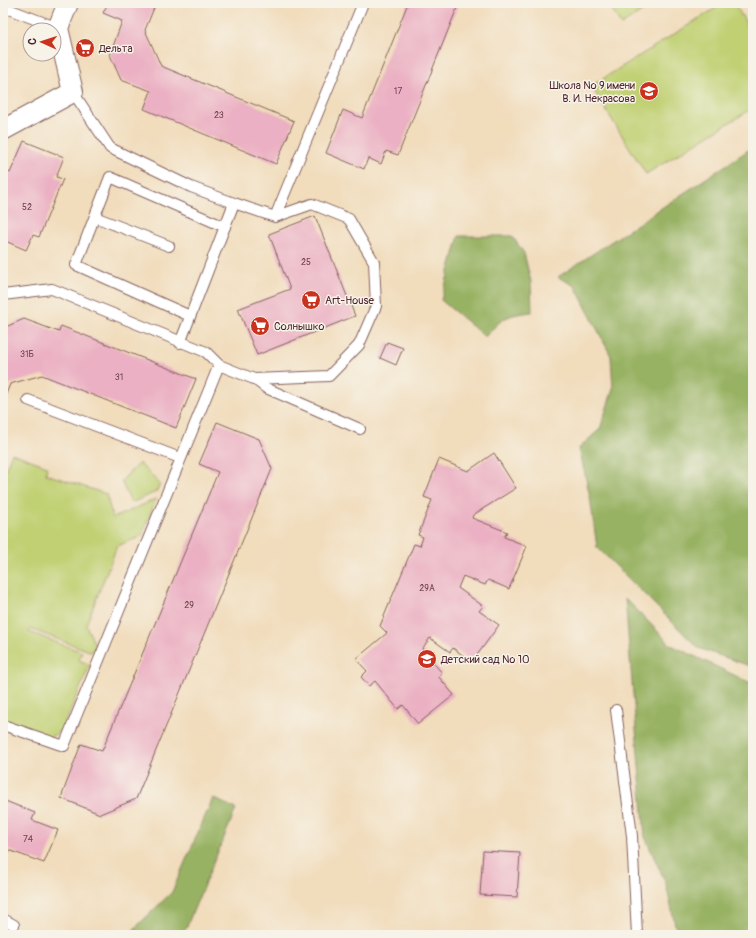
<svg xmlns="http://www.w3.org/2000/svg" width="756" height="938" viewBox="0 0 756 938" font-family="Pangolin,sans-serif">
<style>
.green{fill:#c0d072;stroke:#85784e}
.forest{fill:#98b264;stroke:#716848}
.building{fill:#ebb0c3}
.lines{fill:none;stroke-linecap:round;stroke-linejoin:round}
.service-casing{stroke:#84615d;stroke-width:12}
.minor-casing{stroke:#84615d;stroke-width:22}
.service{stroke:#fff;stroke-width:10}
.minor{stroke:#fff;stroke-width:20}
.labels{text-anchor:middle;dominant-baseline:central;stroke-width:3;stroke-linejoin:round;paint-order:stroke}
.number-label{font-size:9px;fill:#724351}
.poi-label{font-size:11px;fill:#4a1f2b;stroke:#f7f3e8;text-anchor:start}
</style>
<rect width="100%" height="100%" fill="#f7f3e8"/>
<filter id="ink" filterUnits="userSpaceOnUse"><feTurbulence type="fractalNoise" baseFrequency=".025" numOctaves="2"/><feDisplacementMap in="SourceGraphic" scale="8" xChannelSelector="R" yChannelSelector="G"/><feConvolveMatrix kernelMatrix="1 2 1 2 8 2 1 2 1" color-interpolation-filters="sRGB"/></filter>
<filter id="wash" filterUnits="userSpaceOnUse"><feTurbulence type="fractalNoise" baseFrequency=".012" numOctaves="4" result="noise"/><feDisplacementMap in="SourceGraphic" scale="16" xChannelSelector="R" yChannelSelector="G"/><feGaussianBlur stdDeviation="0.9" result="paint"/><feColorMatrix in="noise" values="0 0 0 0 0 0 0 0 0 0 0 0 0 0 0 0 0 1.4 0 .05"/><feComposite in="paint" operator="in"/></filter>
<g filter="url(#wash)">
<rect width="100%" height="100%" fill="#f1dcbb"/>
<path class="green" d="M 608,3 L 656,3 L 621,25 Z
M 724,3 L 734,3 L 753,34 L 753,108 L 646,174 L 591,86 Z
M 12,453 L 47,466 L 46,474 L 106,494 L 113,518 L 156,499 L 142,536 L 117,546 L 86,625 L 96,647 L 92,652 L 30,629 L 29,632 L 82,652 L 79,660 L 90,665 L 62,730 L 49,738 L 3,721 L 3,475 Z
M 139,463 L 160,484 L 156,492 L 131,503 L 121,481 Z"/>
<path class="forest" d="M 753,147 L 753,667 L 698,648 L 597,547 L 590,497 L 579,448 L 600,429 L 613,389 L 611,356 L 575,286 L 558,277 Z
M 459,236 L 512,236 L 524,253 L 531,282 L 532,312 C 506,315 503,317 485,337 L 441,300 Z
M 625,598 L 671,645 L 753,684 L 753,935 L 674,935 L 676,929 L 666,884 L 645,837 Z
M 213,798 L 236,809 L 183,935 L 128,935 L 172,892 Z"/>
<g id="blocks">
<path class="building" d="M 108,3 L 156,3 L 145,30 L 161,66 L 294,121 L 276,164 L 144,109 L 151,91 L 121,80 L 110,55 L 122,21 L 103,13 Z
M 408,3 L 459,3 L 398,155 L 386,151 L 381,164 L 368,158 L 364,169 L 326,153 L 343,110 L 362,118 Z
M 24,141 L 64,157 L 56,177 L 63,179 L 39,237 L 33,235 L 26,250 L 3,240 L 3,177 L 6,171 L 10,173 Z
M 315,216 L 355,316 L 257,355 L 238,309 L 290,289 L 269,234 Z
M 24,319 L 59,332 L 61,326 L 196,379 L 176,428 L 42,375 L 10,384 L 3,402 L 3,328 Z
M 387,342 L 403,348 L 396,365 L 380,358 Z
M 217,422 L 259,439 L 272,469 L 136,799 L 100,814 L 61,798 L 81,744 L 102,751 L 114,722 L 218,472 L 199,464 Z
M 494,453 L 516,488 L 473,515 L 472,518 L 507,532 L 504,537 L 527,546 L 509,589 L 488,580 L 485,585 L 463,576 L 458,588 L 483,606 L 479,611 L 499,625 L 472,662 L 453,648 L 450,652 L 430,638 L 422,649 L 442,673 L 438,676 L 454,695 L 418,724 L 403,705 L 398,709 L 375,681 L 369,686 L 361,677 L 367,671 L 356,659 L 387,633 L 380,626 L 414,544 L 420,546 L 423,537 L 418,535 L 432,500 L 424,497 L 439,459 L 468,471 Z
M 3,800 L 35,813 L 32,820 L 58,830 L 44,863 L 3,848 Z
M 483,851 L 520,853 L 517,897 L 480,895 Z"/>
</g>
</g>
<g filter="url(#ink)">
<use href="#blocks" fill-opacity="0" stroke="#84615d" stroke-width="1"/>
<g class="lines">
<g class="service-casing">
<path id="service" d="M 3,7 L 58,28
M 73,92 L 110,148 L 191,187 L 234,203 L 180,343
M 234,203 L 275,217 L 312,204 L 349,219 L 374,262 L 376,306 L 359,345 L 329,376 L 254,379
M 95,217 L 169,246
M 275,217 L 363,3
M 3,295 L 52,289 L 206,352 L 219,365 L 254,379 L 266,388 L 360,429
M 190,316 L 76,265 L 110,177 L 225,227
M 28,400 L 180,458
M 616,710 L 632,836 L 637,935
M 3,725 L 64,746 L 219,365
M 3,919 L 14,925"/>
</g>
<g class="minor-casing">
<path id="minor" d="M 3,130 L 73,92 L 58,28 L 68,3"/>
</g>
<use href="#service" class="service"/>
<use href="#minor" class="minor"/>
</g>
</g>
<defs>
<g id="supermarket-disc" transform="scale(1)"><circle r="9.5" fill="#c8321e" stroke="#f7f3e8"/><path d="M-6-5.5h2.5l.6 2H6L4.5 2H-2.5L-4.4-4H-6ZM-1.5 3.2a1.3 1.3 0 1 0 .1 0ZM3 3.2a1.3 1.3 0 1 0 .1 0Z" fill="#fff"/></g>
<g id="school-disc" transform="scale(1)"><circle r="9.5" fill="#c8321e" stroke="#f7f3e8"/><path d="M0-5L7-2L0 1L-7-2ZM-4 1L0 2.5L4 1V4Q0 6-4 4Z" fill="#fff"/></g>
</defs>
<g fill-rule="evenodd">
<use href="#supermarket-disc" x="85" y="48"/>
<use href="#school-disc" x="649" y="91"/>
<use href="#supermarket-disc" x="311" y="300"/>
<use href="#supermarket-disc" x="260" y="326"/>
<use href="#school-disc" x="427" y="659"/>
</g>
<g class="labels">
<g class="number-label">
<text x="398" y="91">17</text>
<text x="219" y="115">23</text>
<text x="27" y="207">52</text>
<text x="306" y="262">25</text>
<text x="27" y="354">31Б</text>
<text x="119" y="377">31</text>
<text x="427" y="588">29А</text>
<text x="189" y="605">29</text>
<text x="28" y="839">74</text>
</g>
<g class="poi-label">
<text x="99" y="48">Дельта</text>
<text x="635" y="85" text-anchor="end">Школа № 9 имени<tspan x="635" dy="13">В. И. Некрасова</tspan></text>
<text x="325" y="300">Art-House</text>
<text x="274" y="326">Солнышко</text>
<text x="441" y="659">Детский сад № 10</text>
</g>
</g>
<rect width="756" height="938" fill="none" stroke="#f7f3e8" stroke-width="16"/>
<g transform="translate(42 42) rotate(273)"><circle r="19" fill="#f7f3e8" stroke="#b29e9c"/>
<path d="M0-3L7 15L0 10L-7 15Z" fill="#c8321e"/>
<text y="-6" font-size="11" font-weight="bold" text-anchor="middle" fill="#4a1f2b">С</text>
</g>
</svg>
